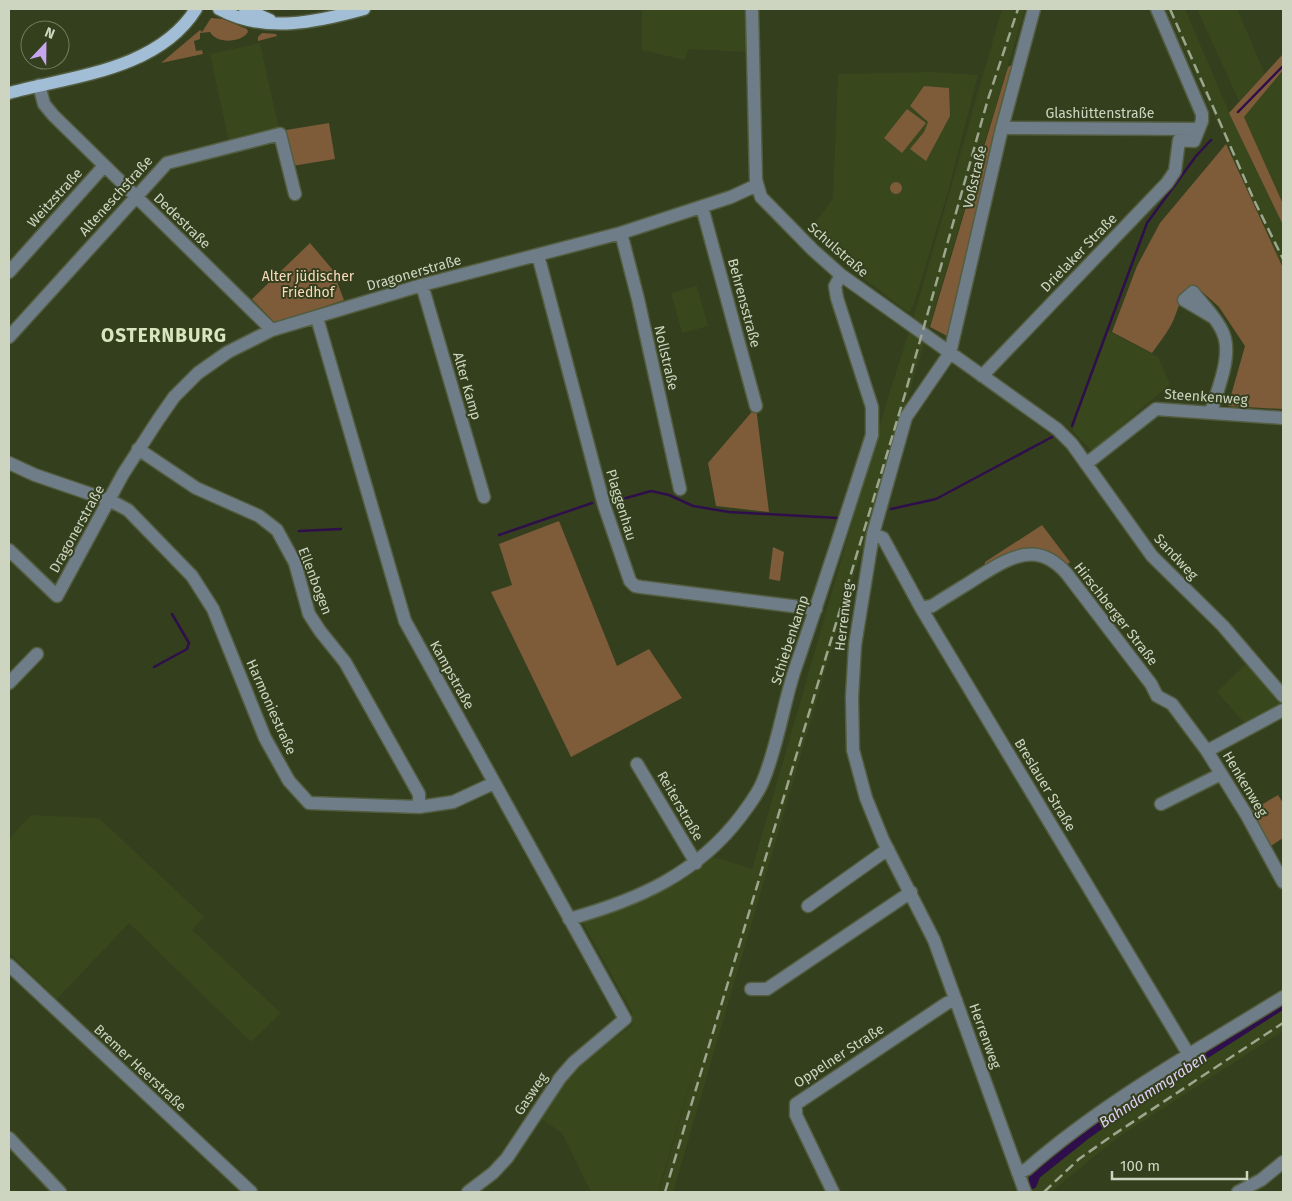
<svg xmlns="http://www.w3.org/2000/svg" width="1292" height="1201" viewBox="0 0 1292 1201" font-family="'Fira Sans',sans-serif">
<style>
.built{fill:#39471d}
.green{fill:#7e5b39}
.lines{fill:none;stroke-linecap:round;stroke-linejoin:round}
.stream{stroke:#2f0f4b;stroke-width:2.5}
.canal{stroke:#2f0f4b;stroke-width:10}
.minor-casing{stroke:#535d3f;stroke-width:15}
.major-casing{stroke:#535d3f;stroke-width:15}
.minor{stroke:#6f7d89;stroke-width:12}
.major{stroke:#a1bed6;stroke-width:12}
.rail{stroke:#9da68e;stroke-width:2.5;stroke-dasharray:10 5;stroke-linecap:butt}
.labels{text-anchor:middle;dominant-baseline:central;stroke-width:4;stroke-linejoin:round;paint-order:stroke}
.street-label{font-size:14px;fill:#cdd5c1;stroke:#343f1e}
.park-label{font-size:14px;fill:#fcdbbd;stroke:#343f1e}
.water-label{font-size:15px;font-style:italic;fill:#dfcff5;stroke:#343f1e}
.district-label{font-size:19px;font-weight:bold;letter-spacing:1px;fill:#d7e6be;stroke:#343f1e}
</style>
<rect width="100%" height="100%" fill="#343f1e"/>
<path class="built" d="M 642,9 L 746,9 L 748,52 L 689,49 L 684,60 L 642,50 Z
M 1002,9 L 1025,9 L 835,638 L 673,1192 L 659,1192 L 889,394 L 914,316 Z
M 1166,9 L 1185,9 L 1229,112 L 1283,225 L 1283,268 Z
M 1197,9 L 1237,9 L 1265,74 L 1239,101 Z
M 260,43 L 280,134 L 230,146 L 210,54 Z
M 1283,70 L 1283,204 L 1244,117 Z
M 930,72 L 978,75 L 949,188 L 914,304 L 909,313 L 836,257 L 808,232 L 833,199 L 838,74 Z
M 697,286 L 708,326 L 682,333 L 671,293 Z
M 1108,331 L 1158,357 L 1170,384 L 1092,451 L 1072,430 Z
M 1252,658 L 1283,696 L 1283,710 L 1249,728 L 1217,692 Z
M 31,815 L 99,818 L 204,917 L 192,930 L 281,1013 L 251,1042 L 129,923 L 57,999 L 9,953 L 9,839 Z
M 713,857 L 753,869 L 658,1192 L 591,1192 L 562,1133 L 540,1118 L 574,1070 L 632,1025 L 632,1012 L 583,923 L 647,899 L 682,880 Z
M 1283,1006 L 1283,1031 L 1117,1138 L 1051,1192 L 1032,1192 L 1029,1186 L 1097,1132 L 1227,1041 Z"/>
<path class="green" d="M 211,18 L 223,19 L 247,29 L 248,32 C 241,43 216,44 210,32 L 200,33 L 200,39 L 194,41 L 196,51 L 202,50 L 203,54 L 161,63 L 200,30 L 202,32 Z
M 262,33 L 276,34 L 277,36 L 258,41 L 258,37 Z
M 1283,54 L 1283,70 L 1244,117 L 1283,204 L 1283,225 L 1229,113 Z
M 1015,63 L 949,337 L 930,327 L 1008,67 Z
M 924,86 L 949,88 L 950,116 L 926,161 L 910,149 L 924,132 L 928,122 L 910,106 Z
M 907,109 L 926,123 L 902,153 L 884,138 Z
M 329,123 L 335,159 L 292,166 L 286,130 Z
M 1226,144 L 1283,268 L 1283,409 L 1228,406 L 1245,346 L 1219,307 L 1195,285 C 1178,295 1179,312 1170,327 C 1165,336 1158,344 1152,353 L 1112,332 L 1137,266 L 1160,223 Z
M890 188a6 6 0 1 1 12 0a6 6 0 1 1-12 0Z
M 310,243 L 332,269 L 344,300 L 275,323 L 252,299 Z
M 756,407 L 769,512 L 716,506 L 708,463 Z
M 559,521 L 617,666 L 649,649 L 682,698 L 571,757 L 491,592 L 512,585 L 499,544 Z
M 1042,525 L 1070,562 L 1062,569 L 1035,555 L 983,574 L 985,562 Z
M 773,547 L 784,552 L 780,581 L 769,579 Z
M 1278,795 L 1283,803 L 1283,838 L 1266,849 L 1246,814 Z"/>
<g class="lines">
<path class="stream" d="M 1238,112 L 1283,66
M 1072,426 L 1147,223 L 1196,156 L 1211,140
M 612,502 L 651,491 L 669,495 L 693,506 L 729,512 L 838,518
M 891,509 L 936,499 L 1052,437
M 299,531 L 341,529
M 499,535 L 592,503
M 154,667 L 187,649 L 189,643 L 172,614"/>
<path class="canal" d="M 1032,1184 L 1036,1174 L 1085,1135 L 1169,1077 L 1283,1004"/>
<g class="minor-casing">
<path id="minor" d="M 752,9 L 756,180 L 761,197 L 813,250 L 841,275 L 1057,429 L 1072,444 L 1152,556 L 1223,626 L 1283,696
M 39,85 L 44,104 L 53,115 L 272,330
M 1002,128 L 1199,129
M 702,207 L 756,406
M 621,233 L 638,299 L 680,489
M 538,255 L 604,505 L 630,581 L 635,586 L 641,587 L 816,609
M 9,272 L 104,166
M 422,285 L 484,497
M 317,318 L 405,621 L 625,1019 L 574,1062 L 560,1078 L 507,1158 L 493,1173 L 468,1192
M 9,337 L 167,163 L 280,134 L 295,194
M 982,376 L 1167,183 L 1175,171 L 1179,140 L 1194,141 L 1202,121 L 1202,114 L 1157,9
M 1211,412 C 1217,390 1233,356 1223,333 C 1217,318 1203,305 1193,292 L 1184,300 L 1211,316
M 138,449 L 196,488 L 259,516 L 277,530 L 295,563 L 309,614 L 320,631 L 345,662 L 419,794 L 419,807
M 9,463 L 35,475 L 111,501 L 128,510 L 192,576 L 213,609 L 265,738 L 289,781 L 309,803 L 419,807 L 453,802 L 494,783
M 1086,464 L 1156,409 L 1283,418
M 873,534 L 883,538 L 921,608 L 1189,1055
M 9,550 L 57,596 L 123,474 L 158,420 L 174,397 L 198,373 L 228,352 L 272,330 L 422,285 L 621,233 L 731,197 L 757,185
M 921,608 L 932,606 C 947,596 963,587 978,577 C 1009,558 1037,539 1067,574 L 1151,684 L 1157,696 L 1172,704 L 1207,751
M 9,683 L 37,654
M 1283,710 L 1207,751 L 1246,814 L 1283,882
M 637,764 L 696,863
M 1161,804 L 1221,774
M 808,906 L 888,849
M 569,919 C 638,900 697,874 741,816 C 749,805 758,794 763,781 C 778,745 783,705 795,669 C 822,591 847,513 872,435 L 872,407 L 837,298 L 835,286 L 841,275
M 9,965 L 251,1192
M 751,989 L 767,989 L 911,892
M 9,1138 L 60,1192
M 1018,1173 L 1027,1169 C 1105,1101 1196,1051 1283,997
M 833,1192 L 796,1115 L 796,1104 L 947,1003 L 956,1000
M 1025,1192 L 934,940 L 883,840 L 866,798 L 853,750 L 852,697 L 855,645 L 873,534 L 906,417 L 950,353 L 1002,128 L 1034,9
M 1238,1192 L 1261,1180 L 1283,1162"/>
</g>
<g class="major-casing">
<path id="major" d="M 219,9 C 265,34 317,22 364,9
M 245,9 L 270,20
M 9,93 C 72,76 158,70 196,9"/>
</g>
<use href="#minor" class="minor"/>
<use href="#major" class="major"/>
<path class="rail" d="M 1170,9 L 1254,200 L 1283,259
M 665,1192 L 905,394 L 988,99 L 1018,9
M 1044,1192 L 1079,1159 L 1113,1135 L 1283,1023"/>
</g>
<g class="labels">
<g class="street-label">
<text x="1100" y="113">Glashüttenstraße</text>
<text transform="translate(975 177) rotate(-77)">Voßstraße</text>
<text transform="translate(116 196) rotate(-48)">Alteneschstraße</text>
<text transform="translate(55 198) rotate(-48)">Weitzstraße</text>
<text transform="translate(182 221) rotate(44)">Dedestraße</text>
<text transform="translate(838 250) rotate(41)">Schulstraße</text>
<text transform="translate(1079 253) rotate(-46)">Drielaker Straße</text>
<text transform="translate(414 273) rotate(-16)">Dragonerstraße</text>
<text transform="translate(744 303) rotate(75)">Behrensstraße</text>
<text transform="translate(666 358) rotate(77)">Nollstraße</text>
<text transform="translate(467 386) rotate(74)">Alter Kamp</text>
<text transform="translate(1206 397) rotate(4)">Steenkenweg</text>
<text transform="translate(621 505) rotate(73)">Plaggenhau</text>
<text transform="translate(77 529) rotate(-61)">Dragonerstraße</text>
<text transform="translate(1176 557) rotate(47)">Sandweg</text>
<text transform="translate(315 581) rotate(69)">Ellenbogen</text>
<text transform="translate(1116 614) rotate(52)">Hirschberger Straße</text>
<text transform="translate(844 617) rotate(-83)">Herrenweg</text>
<text transform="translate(790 640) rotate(-72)">Schiebenkamp</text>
<text transform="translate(452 675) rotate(61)">Kampstraße</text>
<text transform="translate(271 707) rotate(66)">Harmoniestraße</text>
<text transform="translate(1245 784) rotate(59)">Henkenweg</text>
<text transform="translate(1045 785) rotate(59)">Breslauer Straße</text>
<text transform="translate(680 806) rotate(60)">Reiterstraße</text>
<text transform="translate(985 1036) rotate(70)">Herrenweg</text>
<text transform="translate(839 1056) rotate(-33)">Oppelner Straße</text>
<text transform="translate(140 1068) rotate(43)">Bremer Heerstraße</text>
<text transform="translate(531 1094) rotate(-56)">Gasweg</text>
</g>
<g class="park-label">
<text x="308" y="276">Alter jüdischer<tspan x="308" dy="16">Friedhof</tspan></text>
</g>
<g class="water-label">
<text transform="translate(1153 1090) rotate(-33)">Bahndammgraben</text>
</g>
<g class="district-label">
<text x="164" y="335">OSTERNBURG</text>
</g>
</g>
<rect width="1292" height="1201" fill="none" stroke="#cdd5c1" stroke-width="20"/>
<g transform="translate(45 45) rotate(22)"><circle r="24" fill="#343f1e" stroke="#717b5f"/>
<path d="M0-4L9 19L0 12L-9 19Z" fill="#c7a6ef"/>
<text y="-8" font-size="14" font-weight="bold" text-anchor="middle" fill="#cdd5c1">N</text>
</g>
<path d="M1112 1171v8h135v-8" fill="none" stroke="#cdd5c1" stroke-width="2.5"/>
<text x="1120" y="1171" font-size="15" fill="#cdd5c1" stroke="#343f1e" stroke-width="4" paint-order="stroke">100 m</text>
</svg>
